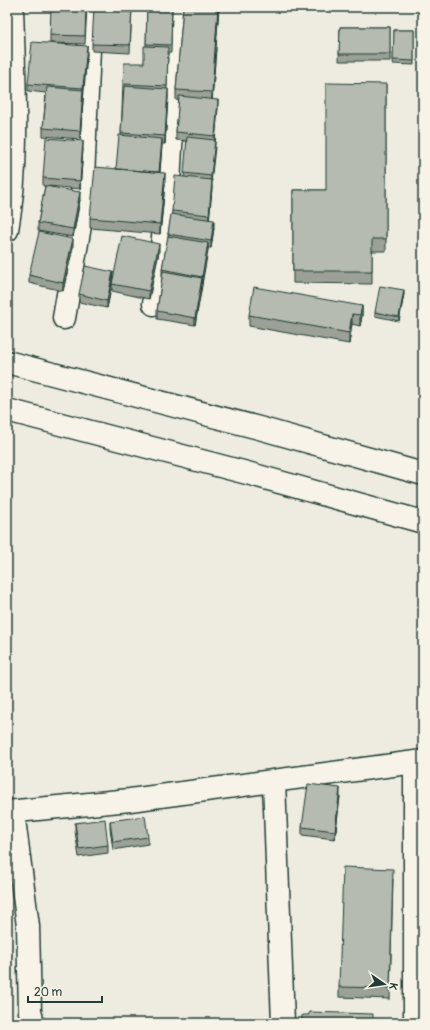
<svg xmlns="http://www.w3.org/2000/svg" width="430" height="1030" viewBox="0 0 430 1030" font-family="Pangolin,sans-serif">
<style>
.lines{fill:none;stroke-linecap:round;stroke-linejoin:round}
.minor-casing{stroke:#1f3d34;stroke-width:25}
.major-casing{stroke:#1f3d34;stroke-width:25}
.minor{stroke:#f7f3e8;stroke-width:22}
.major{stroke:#f7f3e8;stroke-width:22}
.wall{fill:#9ca197;stroke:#1f3d34}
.shaded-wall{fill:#7f837b;stroke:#1f3d34}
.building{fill:#b5bbb0;stroke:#1f3d34}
</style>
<rect width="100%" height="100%" fill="#eeece1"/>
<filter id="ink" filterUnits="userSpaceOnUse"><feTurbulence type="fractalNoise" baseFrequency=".025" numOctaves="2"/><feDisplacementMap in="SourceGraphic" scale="8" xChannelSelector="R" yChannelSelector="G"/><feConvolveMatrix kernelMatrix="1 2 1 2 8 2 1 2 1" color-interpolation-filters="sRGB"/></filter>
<g filter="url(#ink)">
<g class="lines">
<g class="minor-casing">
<path id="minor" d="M 7,230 C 20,157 14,81 12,7
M 154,304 L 168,201 L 179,7
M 64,318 L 81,220 L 91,7
M 415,762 L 415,1023
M 274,781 L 283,1023
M 7,812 L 130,800 L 423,761
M 13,812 L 28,926 L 30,1012 L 33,1023"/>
</g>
<g class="major-casing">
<path id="major" d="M 7,362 L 259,428 L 423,474
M 7,410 L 247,473 L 423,522"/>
</g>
<use href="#minor" class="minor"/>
<use href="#major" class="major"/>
</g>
<path class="wall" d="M 87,7 L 85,44 L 50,43 L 50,35 Z
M 132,7 L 130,53 L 92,51 L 92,44 Z
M 147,7 L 172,7 L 171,53 L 168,53 L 167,89 L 168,97 L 165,144 L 162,144 L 160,173 L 165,184 L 160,234 L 90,228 L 90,218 L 116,169 L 121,136 L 123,84 L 144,63 L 146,46 Z
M 183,7 L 219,7 L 212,99 L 218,107 L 211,180 L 212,188 L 209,220 L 214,228 L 211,248 L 208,248 L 195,325 L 157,319 L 157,311 L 162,277 L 162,269 L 168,238 L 168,234 L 172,211 L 184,177 L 187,141 L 176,140 L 176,132 L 179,101 L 176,100 L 176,90 Z
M 340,27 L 390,27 L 390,61 L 339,61 Z
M 394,30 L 414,30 L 414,65 L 393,64 Z
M 87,54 L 80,139 L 43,136 L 43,128 L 46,93 L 28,91 L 28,84 Z
M 386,84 L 386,251 L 372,251 L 372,284 L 293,283 L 293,190 L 326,190 Z
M 83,149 L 80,189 L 48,186 L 80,200 L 73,237 L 38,231 L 38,223 L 45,186 L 43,186 L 43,178 Z
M 73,247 L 63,291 L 29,283 L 29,275 Z
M 159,252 L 149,299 L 112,291 L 112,284 L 107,308 L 79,302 L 79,294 L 113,278 Z
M 404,294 L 399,321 L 375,316 L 375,312 Z
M 362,306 L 362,316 L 360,326 L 352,324 L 349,344 L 249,326 L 249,315 Z
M 340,796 L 335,839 L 302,835 L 302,827 Z
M 110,821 L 148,837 L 148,844 L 113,850 L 110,829 Z
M 75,823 L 108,845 L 108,853 L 79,857 L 75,831 Z
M 393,879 L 390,999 L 339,997 L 339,987 Z"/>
<path class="shaded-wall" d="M 218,7 L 219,7 L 212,103 L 212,92 Z
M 87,46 L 87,54 L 83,96 L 83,88 Z
M 168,89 L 168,97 L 165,144 L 165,136 Z
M 83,90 L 83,98 L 80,139 L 80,131 Z
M 218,100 L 218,107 L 215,143 L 215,136 Z
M 8,135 L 8,146 L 7,153 L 7,142 Z
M 162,139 L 162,146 L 159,180 L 159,172 Z
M 215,140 L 215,147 L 211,183 L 211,176 Z
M 83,141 L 83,149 L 80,189 L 80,181 Z
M 165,173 L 165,184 L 160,234 L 160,224 Z
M 212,180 L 212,188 L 209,223 L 209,215 Z
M 80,192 L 80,200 L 73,237 L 73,229 Z
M 214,220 L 214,228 L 211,248 L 211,241 Z
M 73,239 L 73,247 L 63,291 L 63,283 Z
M 208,243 L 208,251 L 202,284 L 202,277 Z
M 159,244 L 159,252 L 149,299 L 149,291 Z
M 113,272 L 113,279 L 107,308 L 107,301 Z
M 202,278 L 202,286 L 195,325 L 195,318 Z
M 404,290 L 404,294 L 399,321 L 399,317 Z
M 362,306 L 362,316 L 360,326 L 360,315 Z
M 352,314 L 352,324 L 349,344 L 349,333 Z
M 340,788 L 340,796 L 335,839 L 335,831 Z"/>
<path class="building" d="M 51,7 L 86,7 L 85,36 L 50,35 Z
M 94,7 L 132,7 L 130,45 L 92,44 Z
M 147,7 L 172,7 L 171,45 L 146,44 Z
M 183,7 L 218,7 L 212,92 L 176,90 Z
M 340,27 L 390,27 L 390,54 L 339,54 Z
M 394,30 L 414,30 L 414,61 L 393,60 Z
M 32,42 L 87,46 L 83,88 L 28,84 Z
M 144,46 L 168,47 L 167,86 L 123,84 L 124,63 L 144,63 Z
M 326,83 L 386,84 L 386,239 L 372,239 L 372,271 L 293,271 L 293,190 L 326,190 Z
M 124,86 L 168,89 L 165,136 L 121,133 Z
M 47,87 L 83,90 L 80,131 L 43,128 Z
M 179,96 L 218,100 L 215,136 L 176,132 Z
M 119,135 L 162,139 L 159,172 L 116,169 Z
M 187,137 L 215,140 L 211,176 L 184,173 Z
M 46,138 L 83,141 L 80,181 L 43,178 Z
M 95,167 L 165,173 L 160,224 L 90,218 Z
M 175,176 L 212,180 L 209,215 L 172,211 Z
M 45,186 L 80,192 L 73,229 L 38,223 Z
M 171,214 L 214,220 L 211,241 L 168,234 Z
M 39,232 L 73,239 L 63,283 L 29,275 Z
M 122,236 L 159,244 L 149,291 L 112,284 Z
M 168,236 L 208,243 L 202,277 L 162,269 Z
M 85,266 L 113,272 L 107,301 L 79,294 Z
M 163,271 L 202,278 L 195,318 L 157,311 Z
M 380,286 L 404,290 L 399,317 L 375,312 Z
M 254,287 L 362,306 L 360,315 L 352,314 L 349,333 L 249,315 Z
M 308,784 L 340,788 L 335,831 L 302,827 Z
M 145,816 L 148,837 L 113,842 L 110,821 Z
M 105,819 L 108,845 L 79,849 L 75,823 Z
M 343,867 L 393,869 L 390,988 L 339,987 Z
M 309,1012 L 373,1014 L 373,1023 L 302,1023 L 302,1015 L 309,1015 Z"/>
</g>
<rect width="430" height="1030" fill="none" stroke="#f7f3e8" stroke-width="24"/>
<rect x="12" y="12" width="406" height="1006" fill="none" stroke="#1f3d34" stroke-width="1.5" filter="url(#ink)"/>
<g transform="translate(384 984) rotate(103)" stroke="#f7f3e8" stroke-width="3" paint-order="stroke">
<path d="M0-3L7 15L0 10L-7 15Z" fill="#1f3d34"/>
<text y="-6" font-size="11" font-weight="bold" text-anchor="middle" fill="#1f3d34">K</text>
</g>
<path d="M28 996v6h74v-6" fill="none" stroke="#1f3d34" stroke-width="2"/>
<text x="34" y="996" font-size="12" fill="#1f3d34" stroke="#f7f3e8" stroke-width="3" paint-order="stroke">20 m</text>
</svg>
